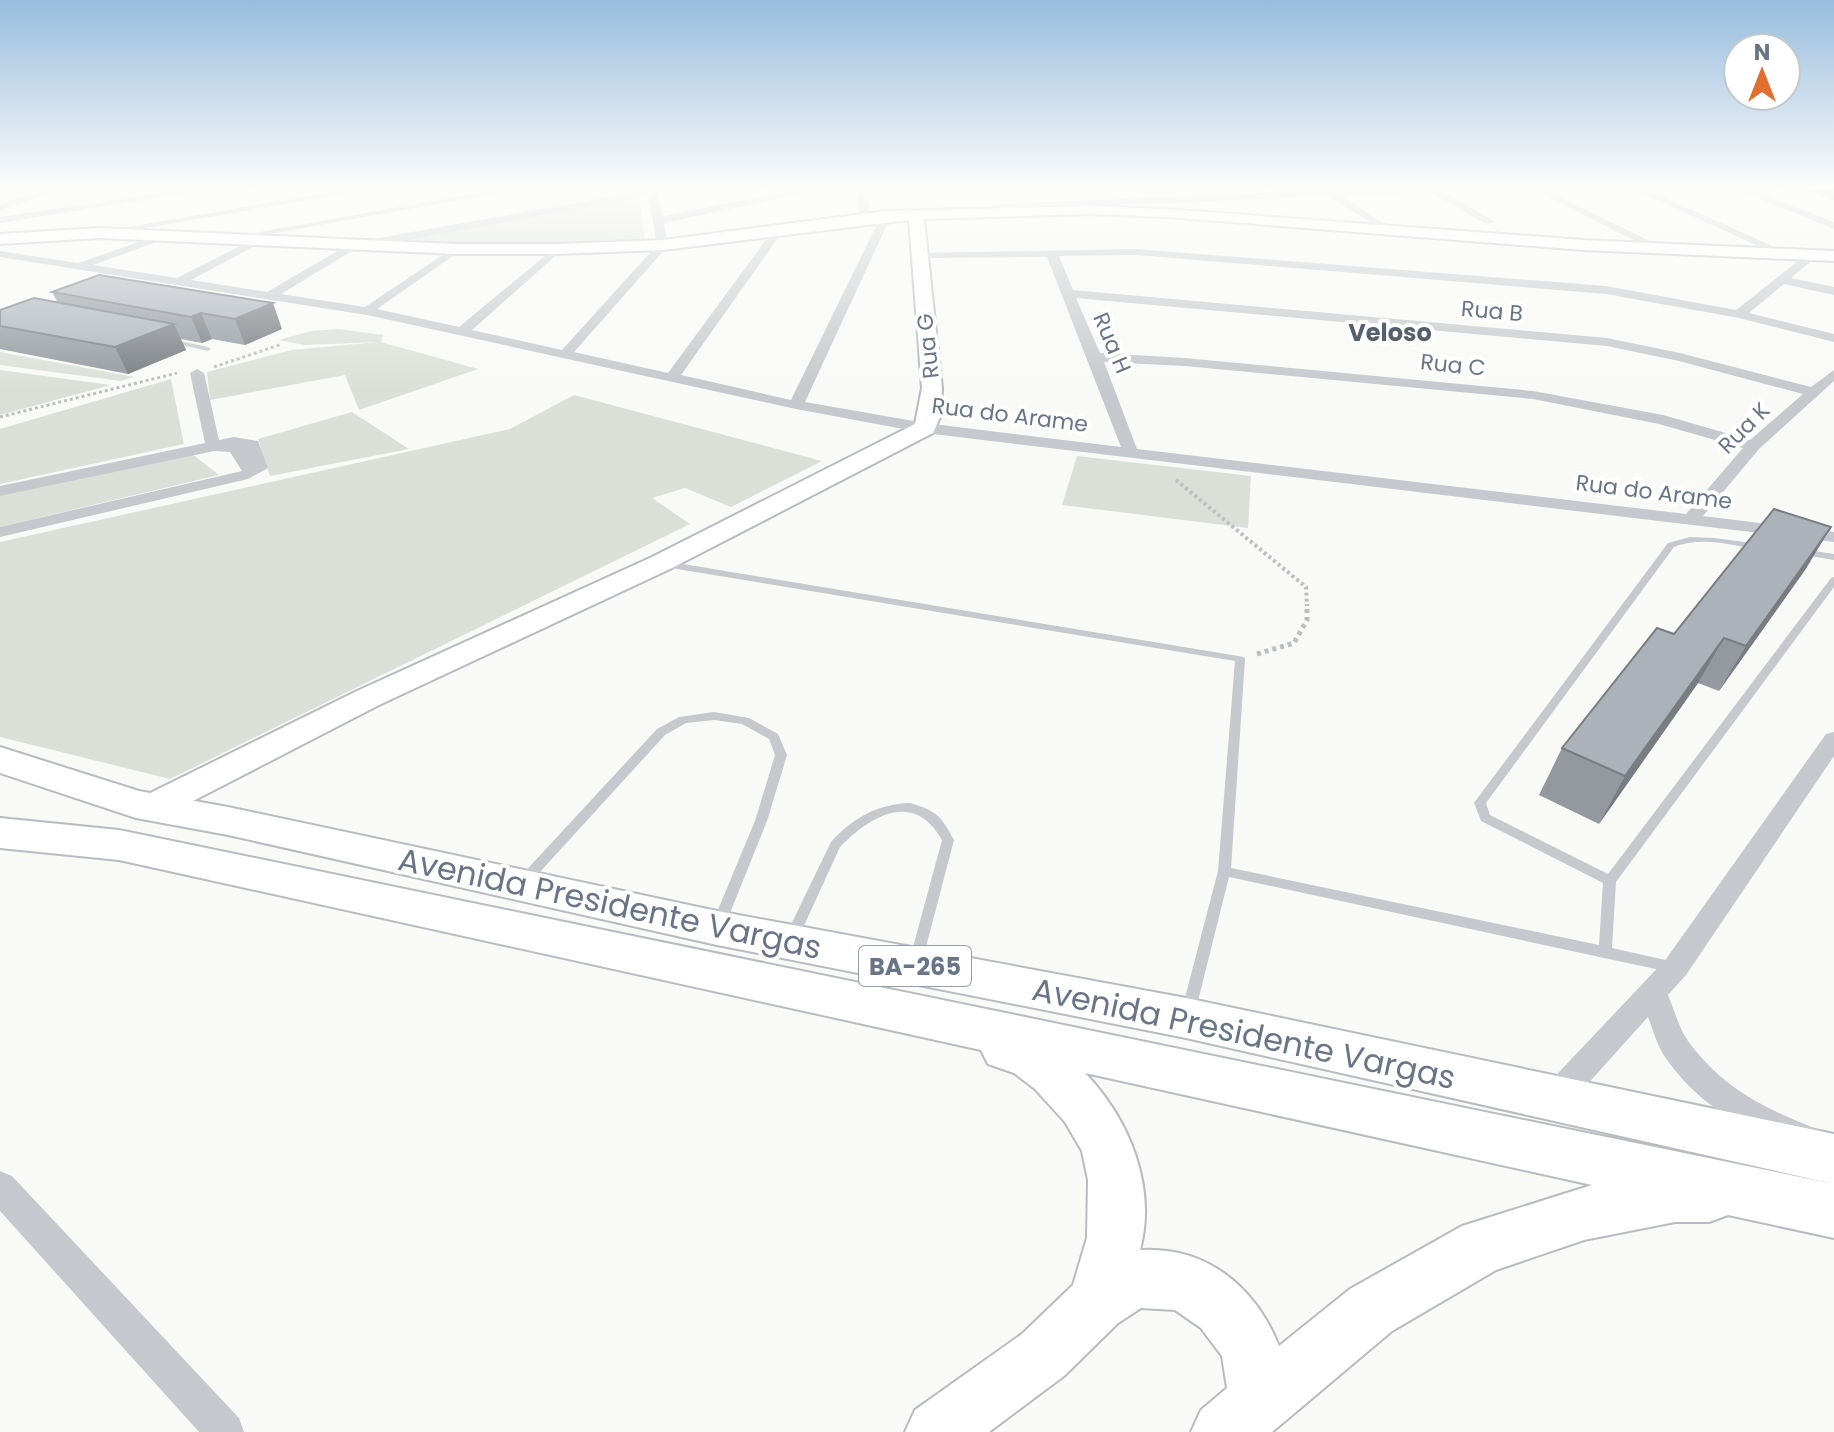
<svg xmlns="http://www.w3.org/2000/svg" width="1834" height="1432" viewBox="0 0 1834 1432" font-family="Poppins,sans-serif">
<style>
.green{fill:#dae0d8}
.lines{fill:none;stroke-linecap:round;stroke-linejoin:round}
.secondary-casing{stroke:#b7bbc1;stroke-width:4}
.primary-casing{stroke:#b8bbc0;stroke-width:4}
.path-far2{stroke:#bcbfc2;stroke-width:3;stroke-dasharray:3 3;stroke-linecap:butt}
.path-far1{stroke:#bcbfc2;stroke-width:4;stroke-dasharray:3 3;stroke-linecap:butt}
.path{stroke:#bcbfc2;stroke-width:5;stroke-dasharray:4 4;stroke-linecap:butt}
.lane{fill:#c5c8cc;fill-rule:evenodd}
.street{fill:#c5c8cc;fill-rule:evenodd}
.secondary{fill:#fff;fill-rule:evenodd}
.primary{fill:#fff;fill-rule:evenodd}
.wall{fill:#93999f}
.shaded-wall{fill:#787d82}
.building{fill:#abb2b9;stroke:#787d82;stroke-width:2}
.labels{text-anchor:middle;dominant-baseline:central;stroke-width:8;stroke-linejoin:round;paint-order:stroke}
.far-street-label{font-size:22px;fill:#687587;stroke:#fff}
.far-neighbourhood-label{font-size:24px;font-weight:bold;fill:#56606c;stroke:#fff}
.shield{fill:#fff;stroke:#959eab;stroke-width:2}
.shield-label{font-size:24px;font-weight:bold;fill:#687587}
.near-street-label{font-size:32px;fill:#687587;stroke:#fff}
</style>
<rect width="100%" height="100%" fill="#f9f9f7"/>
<path class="green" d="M 639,196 L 645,240 L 518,244 L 390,241 Z
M 339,329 L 383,335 L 381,342 L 478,369 L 359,410 L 345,375 L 210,400 L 207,372 L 292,350 L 378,342 L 304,345 L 279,340 L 311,331 Z
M 0,352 L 134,377 L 121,381 L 0,365 Z
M 0,370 L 111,385 L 0,415 Z
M 171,379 L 184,444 L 0,484 L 0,429 Z
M 574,395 L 822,461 L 731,507 L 685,488 L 652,498 L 690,524 L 170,779 L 0,737 L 0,542 L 510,429 Z
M 352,412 L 409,449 L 270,476 L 258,439 Z
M 192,454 L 219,475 L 0,527 L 0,496 Z
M 1077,456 L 1251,476 L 1248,528 L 1062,505 Z"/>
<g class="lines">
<g class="secondary-casing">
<path id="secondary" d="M 1090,206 L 1167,209 L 1583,240 L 1834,251 L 1834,261 L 1583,250 L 1167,217 L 1090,214 L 924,219 L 942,388 L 941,415 L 933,433 L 670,569 L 379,705 L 164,816 L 152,819 L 140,816 L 134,807 L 140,798 L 357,691 L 652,557 L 915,424 L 922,388 L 909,220 L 663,250 L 557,254 L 456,254 L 99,238 L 0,244 L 0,234 L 99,228 L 456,244 L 557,244 L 663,240 L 886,211 Z"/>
</g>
<g class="primary-casing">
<path id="primary" d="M 0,747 L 139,791 L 228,807 L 717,911 L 1186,998 L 1834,1134 L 1834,1184 L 1186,1038 L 717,945 L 228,835 L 136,818 L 0,773 Z
M 0,818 L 119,830 L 1834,1184 L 1834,1238 L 1728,1215 L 1709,1222 L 1675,1222 L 1584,1240 L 1496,1270 L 1392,1331 L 1272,1432 L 1191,1432 L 1201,1410 L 1227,1388 L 1222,1356 L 1201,1328 L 1175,1310 L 1141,1308 L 1118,1323 L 1064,1376 L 989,1432 L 905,1432 L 915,1410 L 1022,1334 L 1073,1285 L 1087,1238 L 1088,1180 L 1082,1151 L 1065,1122 L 1035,1089 L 1014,1073 L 988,1064 L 981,1050 L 119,860 L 0,848 ZM 1085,1073 L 1592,1185 L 1462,1226 L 1350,1289 L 1279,1346 C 1255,1287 1207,1246 1140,1250 C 1157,1186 1129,1119 1085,1073 Z"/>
</g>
<path class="path-far2" d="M 214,367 L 282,344
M 0,417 L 177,373"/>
<path class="path-far1" d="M 1176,480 L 1306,587 L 1307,606"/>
<path class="path" d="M 1257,654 L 1294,643 L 1307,620 L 1307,604"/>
<path class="lane" d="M 170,339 L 208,347 L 211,349 L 208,351 L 168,342 L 168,340 Z
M 1690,537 L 1714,538 L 1760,544 L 1765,547 L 1760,550 C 1733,545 1700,536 1674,547 L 1486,803 L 1490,815 L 1608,874 L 1831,578 L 1834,577 L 1834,587 L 1616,882 L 1612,948 L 1679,963 L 1681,967 L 1679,971 L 1674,973 L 1229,877 L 1195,1013 L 1193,1017 L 1188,1019 L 1183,1017 L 1181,1013 L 1218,871 L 1235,661 L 665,567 L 660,564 L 665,561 L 1244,657 L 1245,659 L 1231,868 L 1599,945 L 1603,883 L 1481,821 L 1474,803 L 1668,543 Z
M 1801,549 L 1834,554 L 1834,560 L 1798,554 L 1796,552 Z
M 714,712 L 749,718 L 778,734 L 787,755 L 767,821 L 724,928 L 719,929 L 714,928 L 712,924 L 755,821 L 775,755 L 769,739 L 742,724 L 714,720 L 686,723 L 665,735 L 529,884 L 524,886 L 519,884 L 518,881 L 519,878 L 657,729 L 679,717 Z
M 910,803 C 937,811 941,816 954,840 L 921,966 L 916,968 L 911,966 L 909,962 L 942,840 C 914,790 871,815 840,847 L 796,943 L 791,944 L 786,943 L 784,939 L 831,842 C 853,818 877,804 910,803 Z"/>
<path class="street" d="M 47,189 L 62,189 L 0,210 L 0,204 Z
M 187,189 L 212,189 L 0,223 L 0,217 Z
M 349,189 L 372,189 L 99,236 L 94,233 Z
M 499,189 L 521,189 L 225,242 L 220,239 Z
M 653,189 L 674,189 L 658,194 L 663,216 L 802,189 L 822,189 L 664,223 L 667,247 L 574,352 L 668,373 L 774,229 L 778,228 L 783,231 L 681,375 L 791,400 L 881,216 L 886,213 L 891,216 L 805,402 L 925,423 L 1121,447 L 1047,257 L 919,258 L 913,255 L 915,253 L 1136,249 L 1606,286 L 1736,310 L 1808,253 L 1816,253 L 1816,257 L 1791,278 L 1834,287 L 1834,295 L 1784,284 L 1749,313 L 1834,334 L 1834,342 L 1739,318 L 1606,294 L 1136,255 L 1059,256 L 1073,290 L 1607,338 L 1680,353 L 1811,387 L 1834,370 L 1834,381 L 1759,449 L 1703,516 L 1834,532 L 1834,542 L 925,433 L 796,409 L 367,315 L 0,257 L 0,251 L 78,263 L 164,233 L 169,236 L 168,238 L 93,265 L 177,278 L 258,237 L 263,240 L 262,242 L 191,280 L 267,292 L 351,243 ZM 649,196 L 657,245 L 562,350 L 472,330 L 561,251 L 561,247 L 557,246 L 459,327 L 377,309 L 460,251 L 462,249 L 456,246 L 365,307 L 281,294 L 360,246 L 364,248 ZM 1076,298 L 1607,346 L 1679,361 L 1803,394 L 1750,440 L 1663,415 L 1533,391 L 1185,358 L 1100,353 ZM 1104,362 L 1185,366 L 1533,399 L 1659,424 L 1743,448 L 1686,514 L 1137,449 Z
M 858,189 L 868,189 L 869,220 L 860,218 Z
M 1440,189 L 1495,222 L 1486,224 L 1430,192 L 1342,196 L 1391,228 L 1392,230 L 1387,233 L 1329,196 L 1002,210 L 997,207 L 1002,204 L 1331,190 Z
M 1531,189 L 1544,189 L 1666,249 L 1656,251 Z
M 1633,189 L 1646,189 L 1790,254 L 1780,256 Z
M 1735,189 L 1749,189 L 1834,222 L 1834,229 Z
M 197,369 L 204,373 L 219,440 L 234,437 L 258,441 L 268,468 L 248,479 L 0,537 L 0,527 L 242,471 L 230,452 L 214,451 L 0,496 L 0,486 L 205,443 L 190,373 Z
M 1834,732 L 1834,756 L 1686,975 L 1668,995 C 1674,1009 1679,1028 1688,1041 C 1728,1095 1774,1112 1834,1136 L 1834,1166 C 1768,1140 1707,1118 1665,1057 C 1657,1045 1653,1030 1648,1017 L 1566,1108 L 1555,1112 L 1544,1108 L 1540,1098 L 1544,1088 L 1666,959 L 1826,734 Z
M 0,1171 L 12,1176 L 239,1418 L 244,1432 L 199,1432 L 0,1211 Z"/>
<use href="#secondary" class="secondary"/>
<use href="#primary" class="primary"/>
</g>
<path class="wall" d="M 1804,189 L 1834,189 L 1834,200 Z
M 99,275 L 282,329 L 245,345 L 212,339 L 202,343 L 181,339 L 186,350 L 128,374 L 0,349 L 0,310 L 58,303 L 52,292 Z
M 1831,527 L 1805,570 L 1719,691 L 1698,683 L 1599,824 L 1539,795 L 1562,748 L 1674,634 Z"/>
<path class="shaded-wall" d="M 273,303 L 282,329 L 245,345 L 235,319 Z
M 201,313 L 212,339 L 202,343 L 191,317 Z
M 174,324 L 186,350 L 128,374 L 115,347 Z
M 1831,527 L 1805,570 L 1719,691 L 1746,646 Z
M 1724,638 L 1698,683 L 1599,824 L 1625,776 Z"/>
<path class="building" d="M 99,275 L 273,303 L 235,319 L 201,313 L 191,317 L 52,292 Z
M 34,298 L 174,324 L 115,347 L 0,326 L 0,310 Z
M 1774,509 L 1831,527 L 1746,646 L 1724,638 L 1625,776 L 1562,748 L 1657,628 L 1674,634 Z"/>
<linearGradient id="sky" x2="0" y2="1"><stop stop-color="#97bcdd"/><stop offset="0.48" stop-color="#fcfcfb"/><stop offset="1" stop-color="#fcfcfb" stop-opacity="0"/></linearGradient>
<rect width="1834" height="390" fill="url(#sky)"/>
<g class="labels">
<g class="far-street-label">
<text transform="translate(1492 311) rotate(5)">Rua B</text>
<text transform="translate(1112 343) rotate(67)">Rua H</text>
<text transform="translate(928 346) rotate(-96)">Rua G</text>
<text transform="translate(1453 365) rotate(6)">Rua C</text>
<text transform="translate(1010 415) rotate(7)">Rua do Arame</text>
<text transform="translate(1744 428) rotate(-45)">Rua K</text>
<text transform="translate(1654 492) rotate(7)">Rua do Arame</text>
</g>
<g class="far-neighbourhood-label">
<text x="1390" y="332">Veloso</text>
</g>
<rect class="shield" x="859" y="946" width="112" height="40" rx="6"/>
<g class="shield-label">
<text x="915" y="966">BA-265</text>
</g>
<g class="near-street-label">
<text transform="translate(610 903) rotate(12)">Avenida Presidente Vargas</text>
<text transform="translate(1244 1033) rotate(12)">Avenida Presidente Vargas</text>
</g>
</g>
<g transform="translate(1762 72)"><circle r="38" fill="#ffffff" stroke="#c3c8cf" stroke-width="2"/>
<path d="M0-6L14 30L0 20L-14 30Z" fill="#e16f2f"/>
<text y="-12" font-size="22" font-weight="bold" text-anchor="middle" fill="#687587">N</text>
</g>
</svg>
